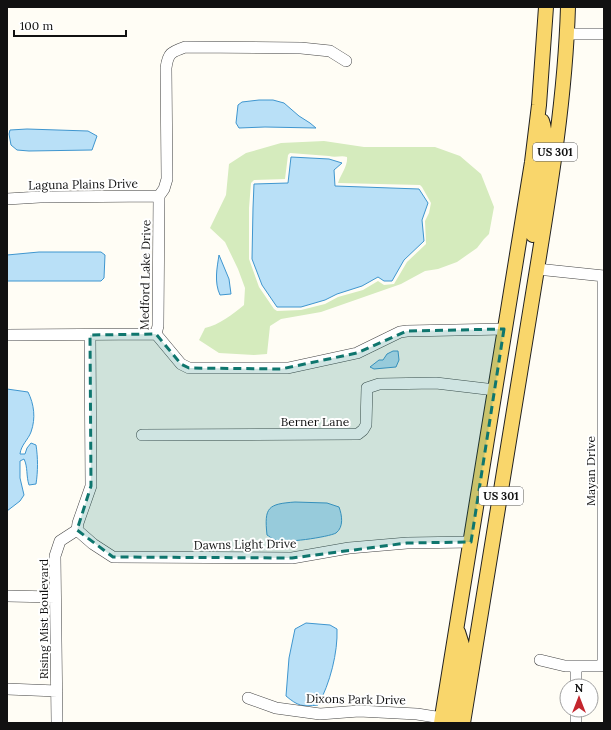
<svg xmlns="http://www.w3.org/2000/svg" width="611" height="730" viewBox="0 0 611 730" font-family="Lora,serif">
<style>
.green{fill:#d5ebbd;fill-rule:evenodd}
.water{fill:#b9e0f7;stroke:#3f96cf}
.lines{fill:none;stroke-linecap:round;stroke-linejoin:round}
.minor-casing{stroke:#444;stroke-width:12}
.major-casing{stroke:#222;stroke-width:16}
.minor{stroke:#fff;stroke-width:11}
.major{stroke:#f9d66b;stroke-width:14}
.marked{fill:#0f766e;fill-opacity:0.2;stroke:#0f766e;stroke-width:3;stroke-dasharray:8 5;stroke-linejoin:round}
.labels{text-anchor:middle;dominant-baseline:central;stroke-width:4;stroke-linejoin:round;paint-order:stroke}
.shield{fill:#fff;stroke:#585858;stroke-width:1}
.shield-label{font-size:11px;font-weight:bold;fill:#111}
.street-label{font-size:12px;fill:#111;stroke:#fff}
</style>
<rect width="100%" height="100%" fill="#fffdf5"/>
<path class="green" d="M 324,141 L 364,147 L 435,147 L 460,156 L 481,174 L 494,207 L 489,234 L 484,239 L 477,248 L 457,262 L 438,269 L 425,271 L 401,284 L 321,312 L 281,319 L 270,326 L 267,354 L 254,355 L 219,353 L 199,340 L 205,328 C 219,325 233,314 244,305 L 245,288 L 238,269 L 225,242 L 210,228 L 226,195 L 229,164 L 246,153 L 281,143 ZM 290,153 L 329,156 C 336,158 341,155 347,157 C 348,166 341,174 338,183 L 420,185 L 422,187 L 431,203 L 429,213 L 425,221 L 426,244 L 407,262 L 394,284 L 384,285 L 378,281 L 363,290 L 338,297 L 325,304 L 301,310 L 277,311 L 274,309 L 259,287 L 249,259 L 249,208 L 251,183 L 254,180 L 285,179 L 288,155 Z"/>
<path class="water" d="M 259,100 L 273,100 L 284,103 L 299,116 L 310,123 L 316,128 L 265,127 L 239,128 L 236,123 L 238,105 L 242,102 Z
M 27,129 L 88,131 L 97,136 L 92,150 L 29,151 L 17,150 L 11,145 L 9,134 L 10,130 Z
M 291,157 L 329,159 L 342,163 L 334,170 L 335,186 L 419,189 L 428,203 L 422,220 L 424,241 L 404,260 L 392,281 L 384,281 L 378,277 L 362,286 L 337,294 L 325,300 L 301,307 L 277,307 L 262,285 L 252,259 L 253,208 L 254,184 L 288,183 Z
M 39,252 L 101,252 L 105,255 L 104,278 L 101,281 L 7,281 L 7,255 Z
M 219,255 L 229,279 L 231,294 L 220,295 C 214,282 217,268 219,255 Z
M 393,351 L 398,351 L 399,360 L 396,367 L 374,369 L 370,367 L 379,360 L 383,360 L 387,354 Z
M 7,389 L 28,392 C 34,404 36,418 31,432 C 28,440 21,445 20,454 L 25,454 L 27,448 L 31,443 L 36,445 C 38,458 38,471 36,484 L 29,485 C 26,476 28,467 24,459 L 20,461 L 20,478 L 24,495 L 20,501 L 7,511 Z
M 295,502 L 327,503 L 339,507 C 342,515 344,527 336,533 C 329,537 282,544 275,540 C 272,539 269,536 267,535 C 264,507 268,504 295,502 Z
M 306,623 L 330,625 L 337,629 C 338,652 330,684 318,705 C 302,707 298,706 286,696 L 289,658 L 295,629 Z"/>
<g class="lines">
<g class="minor-casing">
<path id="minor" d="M 567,34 L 604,34
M 7,199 L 40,197 L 159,196
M 537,269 L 604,276
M 603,276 L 603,666
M 156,334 L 158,326 L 159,196 L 164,189 L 167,179 L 166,68 C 168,53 171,52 185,47 L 301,48 L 330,51 L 346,61
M 156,334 L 181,364 L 189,368 L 288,368 L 357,353 L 400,332 L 407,331 L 504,329
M 7,335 L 156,334
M 142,435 L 358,434 L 363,430 L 366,425 L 367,388 L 379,384 L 436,383 L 495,390
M 77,530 L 93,544 L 113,557 L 292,558 L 349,548 L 407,543 L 471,542
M 7,596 L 55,597
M 540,660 L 565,666 L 604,666
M 576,686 L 576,666
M 7,689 L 57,691
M 248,698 L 276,708 L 320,714 L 359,711 L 417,714 L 442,718
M 57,723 L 55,556 L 60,541 L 77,530 L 78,523 L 91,486 L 90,335
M 576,723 L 576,710"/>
</g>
<g class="major-casing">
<path id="major" d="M 533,235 C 537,208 551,144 542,121
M 441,723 L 532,162 L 539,105 L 546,7
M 452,723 L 464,651 L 458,632
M 463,723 C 486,584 509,445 531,306 C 547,207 565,107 568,7"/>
</g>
<use href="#minor" class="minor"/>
<use href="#major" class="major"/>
</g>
<path class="marked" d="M 504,329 L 471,542 L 407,543 L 292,558 L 113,557 L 77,530 L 91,486 L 90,335 L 156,334 L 181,364 L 189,368 L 281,369 L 357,353 L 407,331 Z"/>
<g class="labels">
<g class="shield">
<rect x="533" y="143" width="44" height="18" rx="3"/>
<rect x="479" y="487" width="44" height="18" rx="3"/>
</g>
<g class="shield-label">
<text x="555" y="152">US 301</text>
<text x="501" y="496">US 301</text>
</g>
<g class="street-label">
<text transform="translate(83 184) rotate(-1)">Laguna Plains Drive</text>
<text transform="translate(145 275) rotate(-89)">Medford Lake Drive</text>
<text x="315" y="421">Berner Lane</text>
<text transform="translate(590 471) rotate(-90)">Mayan Drive</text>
<text transform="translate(245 544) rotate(-1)">Dawns Light Drive</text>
<text transform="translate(43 619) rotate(-90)">Rising Mist Boulevard</text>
<text transform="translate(356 699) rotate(1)">Dixons Park Drive</text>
</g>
</g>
<rect width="611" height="730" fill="none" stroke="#111111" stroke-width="16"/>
<g transform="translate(579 698)"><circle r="19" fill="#ffffff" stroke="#a0a0a0"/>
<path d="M0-3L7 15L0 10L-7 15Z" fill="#c4262e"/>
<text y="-6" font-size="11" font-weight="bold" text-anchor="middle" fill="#111111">N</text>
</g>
<path d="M14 30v6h112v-6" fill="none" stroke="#111111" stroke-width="2"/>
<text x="20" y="30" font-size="12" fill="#111111" stroke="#ffffff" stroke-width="3" paint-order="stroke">100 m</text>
</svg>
